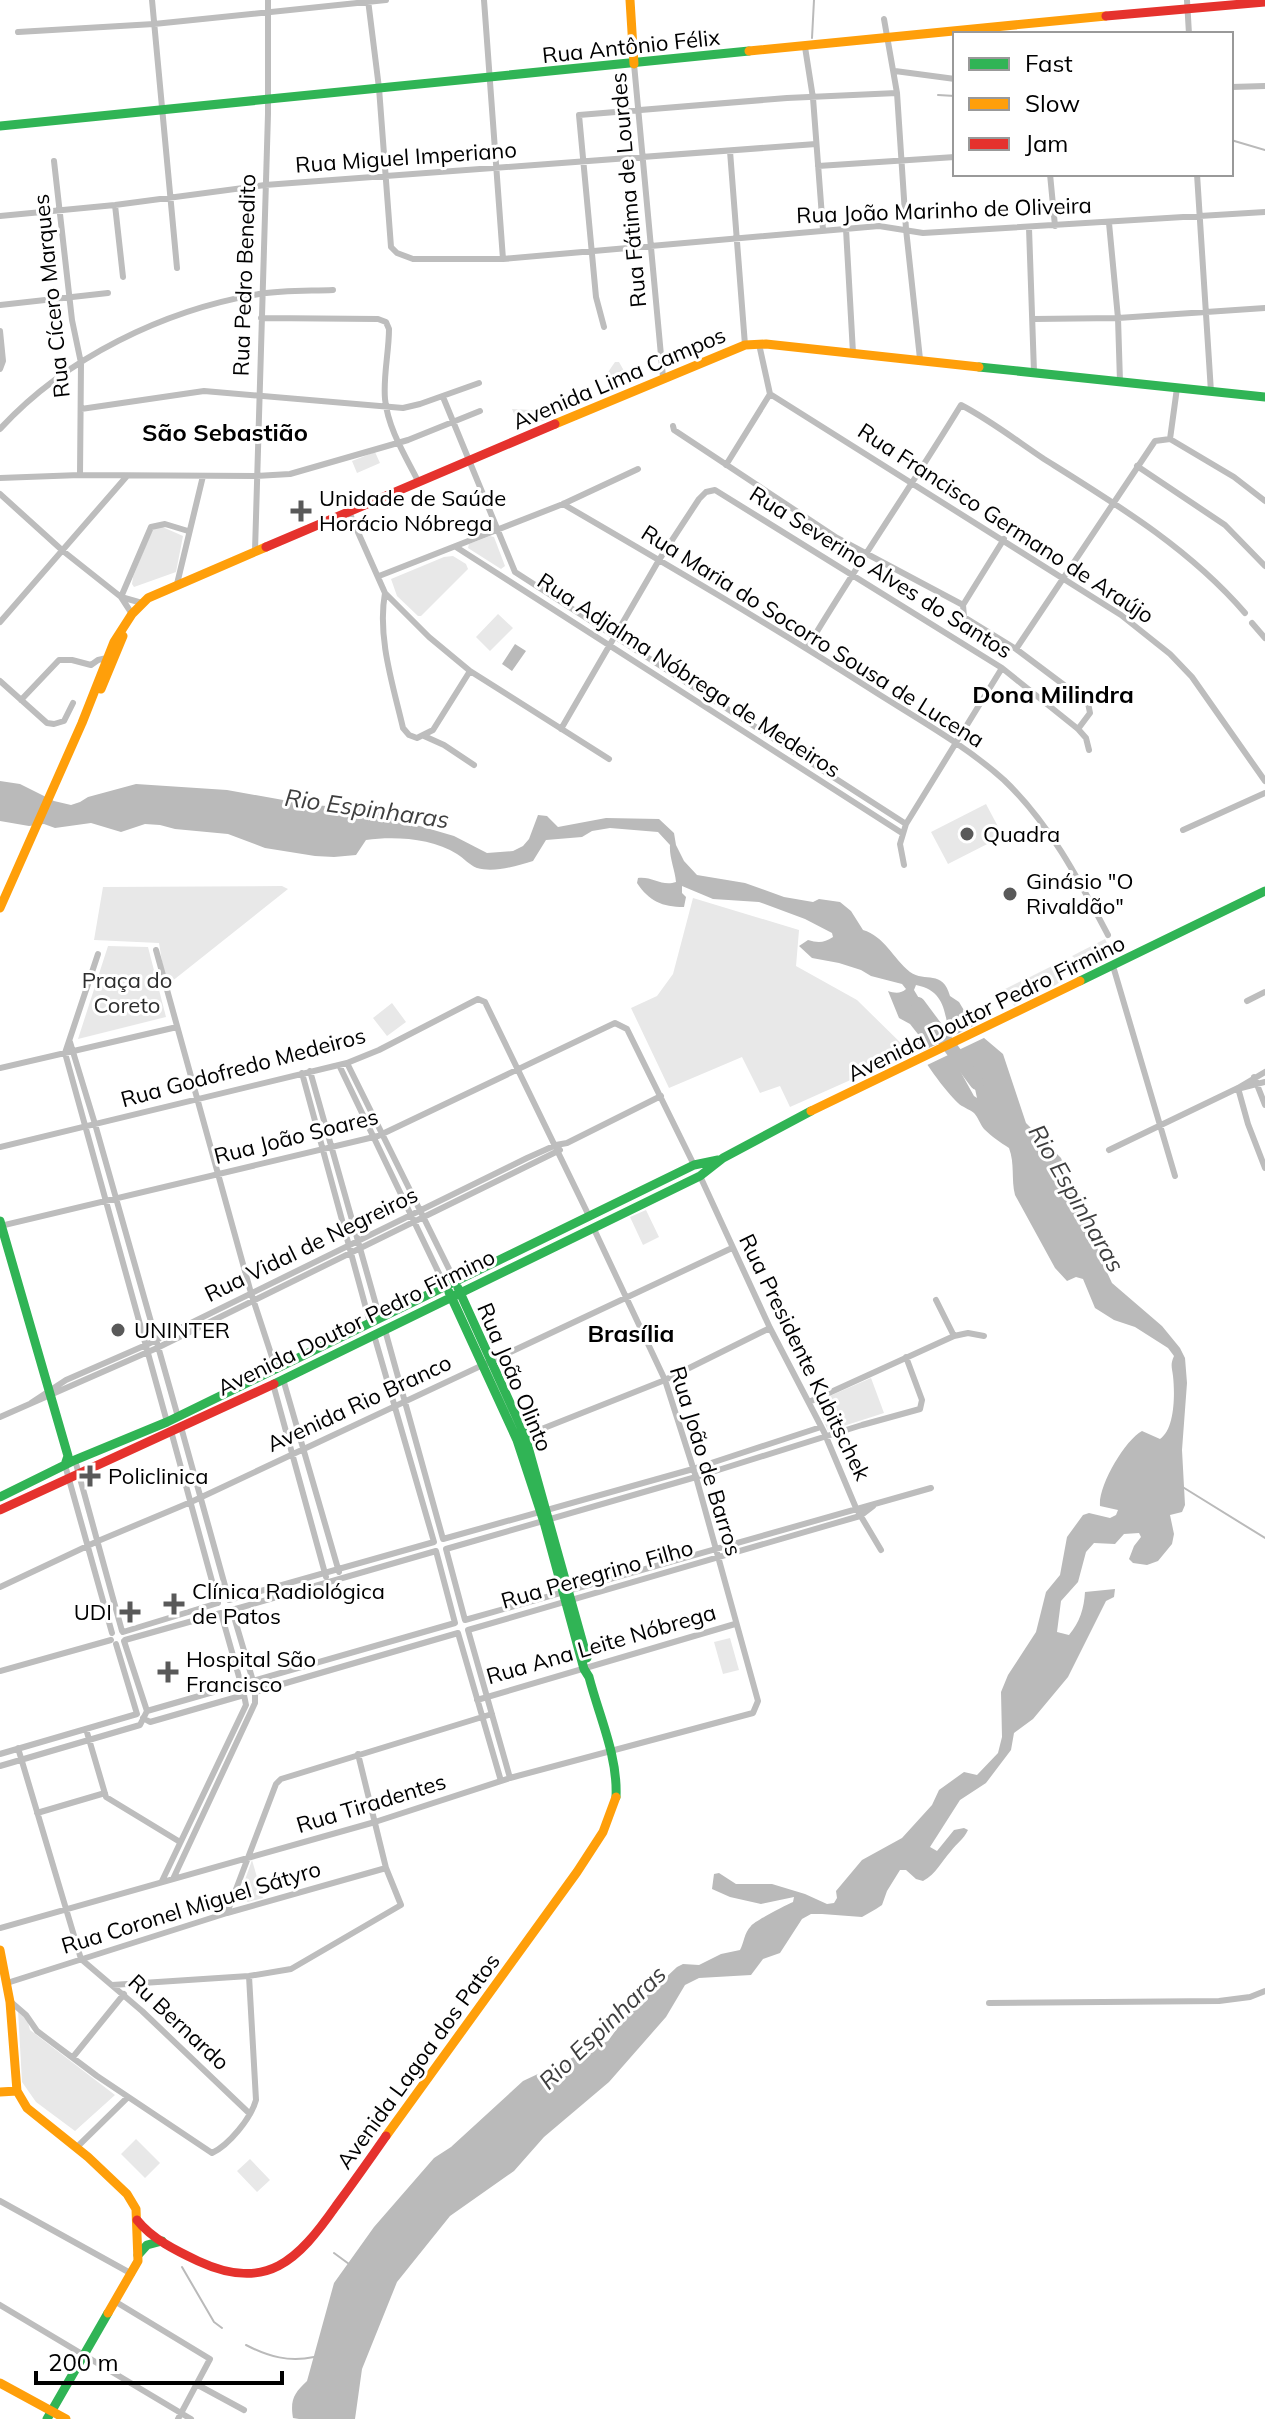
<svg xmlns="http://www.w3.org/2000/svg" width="1265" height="2419" viewBox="0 0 1265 2419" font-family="Mulish,sans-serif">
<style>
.green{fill:#e8e8e8}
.water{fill:#bababa;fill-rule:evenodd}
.pier{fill:#fff}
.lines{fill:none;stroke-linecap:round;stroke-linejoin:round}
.stream{stroke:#bababa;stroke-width:2}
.river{stroke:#bababa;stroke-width:14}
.street{stroke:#bdbdbd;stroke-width:6}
.fast{stroke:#30b455;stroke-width:9}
.slow{stroke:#ff9f0a;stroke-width:9}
.jam{stroke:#e5322d;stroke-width:9}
.poi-dot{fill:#595959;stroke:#fff;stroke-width:3}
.labels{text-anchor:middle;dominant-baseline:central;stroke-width:6;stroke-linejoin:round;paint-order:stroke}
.street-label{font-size:22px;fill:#000;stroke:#fff}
.poi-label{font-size:22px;fill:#000;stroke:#fff;text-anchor:start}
.park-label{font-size:22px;fill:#2d2d2d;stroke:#fff}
.neighbourhood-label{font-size:24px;font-weight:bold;fill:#000;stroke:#fff}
.water-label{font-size:24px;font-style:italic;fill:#3e3e3e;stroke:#fff}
</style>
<rect width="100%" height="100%" fill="#fff"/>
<path class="green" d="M 615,362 L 619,362 L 632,385 L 606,375 Z
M 512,409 L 550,411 L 553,417 L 543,421 L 537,419 L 519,426 Z
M 375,452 L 380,463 L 357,473 L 352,461 Z
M 158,525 L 183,536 L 176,572 L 134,587 L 132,584 L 133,577 L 153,528 Z
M 490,536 L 494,537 L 505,566 L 501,569 L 468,548 L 469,544 Z
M 453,556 L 466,564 L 468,569 L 421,616 L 418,616 L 397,596 L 391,579 L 444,557 Z
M 498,614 L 513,628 L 490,651 L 476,637 Z
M 986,804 L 1003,836 L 948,864 L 931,832 Z
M 282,886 L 288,889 L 166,986 L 159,943 L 94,940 L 103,887 Z
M 693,898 L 799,930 L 796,966 L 857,1000 L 911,1053 L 790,1107 L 780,1086 L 760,1093 L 742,1057 L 669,1088 L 631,1008 L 657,996 L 673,974 Z
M 1105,939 L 1114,956 L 1098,965 L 1084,966 L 1072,956 Z
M 108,946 L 148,947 L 166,1017 L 78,1039 Z
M 1066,959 C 1068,978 1057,992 1037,987 L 1028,978 Z
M 1021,981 L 1022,992 L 1015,1006 L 999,992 Z
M 392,1003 L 406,1022 L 387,1036 L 373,1018 Z
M 646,1210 L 659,1237 L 643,1245 L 630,1217 Z
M 871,1378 L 884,1413 L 828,1431 L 816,1402 Z
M 730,1638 L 739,1670 L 723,1674 L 714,1642 Z
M 252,1860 L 263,1898 L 248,1902 L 239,1897 Z
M 18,2010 L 27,2018 L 30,2030 L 115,2095 L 75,2131 L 36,2102 L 22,2082 Z
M 136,2139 L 160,2163 L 145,2178 L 121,2154 Z
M 250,2159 L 270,2180 L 257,2192 L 237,2171 Z"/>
<path class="water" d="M 515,644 L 526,651 L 512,671 L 502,664 Z
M 0,781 L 20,784 L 54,801 L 71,805 L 80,802 L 88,797 L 136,784 L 227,790 L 311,805 L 376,809 L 389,817 L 454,836 L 487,853 L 513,851 L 523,846 L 529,839 L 538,815 L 547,816 L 558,827 L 606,818 L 659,819 L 674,833 L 676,845 L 684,861 L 697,875 L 745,883 L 784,897 L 813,902 L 819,899 L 840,902 L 851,911 L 863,930 C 884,936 893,958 910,972 C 925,983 943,969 950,996 L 959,1002 L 977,1032 L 1003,1054 L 1026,1123 L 1061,1158 L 1071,1184 L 1084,1200 L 1091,1217 L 1099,1255 L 1112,1283 L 1162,1326 L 1180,1348 L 1185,1358 L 1187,1383 L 1182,1450 L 1185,1505 L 1182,1512 L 1170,1515 L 1174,1534 L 1172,1544 L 1158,1561 L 1147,1565 L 1133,1563 L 1129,1559 L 1134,1546 L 1141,1537 L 1139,1533 L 1124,1534 L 1115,1544 L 1094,1543 L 1086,1552 L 1078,1582 L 1061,1601 L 1057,1632 L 1069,1635 C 1080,1622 1084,1608 1085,1592 L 1115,1589 L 1114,1597 L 1106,1601 L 1068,1677 L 1033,1719 L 1014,1733 L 1011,1750 L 986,1783 L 960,1800 L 930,1847 L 937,1851 L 954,1830 L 964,1828 L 968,1830 C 963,1840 957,1843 951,1851 C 940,1863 937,1873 923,1881 L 916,1879 L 906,1870 L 900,1870 L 887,1891 L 882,1905 L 876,1909 L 862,1917 L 822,1914 L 811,1914 L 802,1919 L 780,1953 L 763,1959 L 751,1975 L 699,1978 L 685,1985 L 666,2017 L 609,2082 L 544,2137 L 514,2171 L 450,2216 L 397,2282 L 362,2369 L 355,2419 L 299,2419 L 293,2418 C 290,2400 294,2393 307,2381 L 334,2283 L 374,2227 L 434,2158 L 451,2147 L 523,2081 L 608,2041 L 629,2012 L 677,1967 L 683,1964 L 699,1965 L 721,1954 L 740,1950 C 744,1943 744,1933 751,1926 C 755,1921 786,1905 793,1902 L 794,1897 L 761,1904 L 730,1897 L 712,1889 L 714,1874 L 719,1873 L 736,1884 L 772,1884 L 805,1894 L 827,1904 L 834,1903 L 837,1898 L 836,1891 L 862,1860 L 902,1838 L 932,1805 L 939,1790 L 964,1772 L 977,1775 L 998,1753 L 1002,1737 L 1001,1692 L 1008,1675 L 1036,1632 L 1046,1592 L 1060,1575 L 1067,1537 L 1083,1515 L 1089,1513 L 1110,1518 L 1116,1515 L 1118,1510 L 1100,1506 C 1098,1486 1125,1440 1142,1431 L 1160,1439 C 1175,1429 1175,1394 1173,1376 C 1172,1367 1170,1365 1174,1356 L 1168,1348 L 1135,1327 L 1114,1320 L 1095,1308 L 1083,1279 L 1076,1277 L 1067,1281 L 1055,1268 L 1015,1195 C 1011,1179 1015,1164 1009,1148 C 1000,1142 992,1137 984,1129 C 980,1124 978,1117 974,1113 C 969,1109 962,1107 958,1103 C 947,1093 915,1052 917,1041 L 921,1038 L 910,1024 L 899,1018 L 888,991 C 894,993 901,994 906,989 L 902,984 L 871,976 L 861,970 L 839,963 L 812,958 L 799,946 L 808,940 C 818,943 824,943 833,937 L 832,933 L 805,919 L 759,902 L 713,899 L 682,886 L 682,893 L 686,897 L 684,907 C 662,907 649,901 637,883 L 638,878 C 652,876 662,887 676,882 C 675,870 669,857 670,845 L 658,832 L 610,828 L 592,831 L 582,837 L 546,840 L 533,861 C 517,866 494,873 477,868 C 469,865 464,858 457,854 C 432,838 394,836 366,840 L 356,855 L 334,857 L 315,856 L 265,848 L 228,834 L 175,829 L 160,825 L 145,824 L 121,832 L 91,823 L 55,828 L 44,824 L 29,826 L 0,821 ZM 916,985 C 951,992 943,1022 953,1046 C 961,1064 974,1077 977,1098 L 974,1096 L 926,1010 L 914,990 Z"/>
<path class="pier" d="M 977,1024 L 988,1036 L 923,1067 L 916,1054 L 946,1040 L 948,1044 L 947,1039 Z"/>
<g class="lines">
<path class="stream" d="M 812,38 L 814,0
M 938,95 L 955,96
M 1231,140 L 1265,150
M 1181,1486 L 1265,1538
M 334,2253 L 349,2264
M 182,2267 L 214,2322 L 222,2328
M 246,2345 C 269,2357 289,2362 314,2357"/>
<path class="river" d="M 918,1004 L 977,1083"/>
<path class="street" d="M 152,0 L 177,268
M 368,0 L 379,88 L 391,247 L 397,253 L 413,259 L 503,259 L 879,226 L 923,233 L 1265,212
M 484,0 L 503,259
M 1187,0 L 1189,34
M 884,19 L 897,93 L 906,229 L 920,359
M 18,32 L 154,24 L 386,0
M 805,47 L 813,98 L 823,230
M 634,64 L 663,377
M 895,71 L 955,79
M 1231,87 L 1265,86
M 730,151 L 745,345
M 54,161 L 72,320 L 81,363 L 80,475
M 818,166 L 955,157
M 1050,174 L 1055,226
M 1197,174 L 1211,392
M 115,205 L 123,277
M 0,216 L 115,205 L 265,185 L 816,144
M 1109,223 L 1118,318 L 1120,382
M 1029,228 L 1034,372
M 846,229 L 853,353
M 0,305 L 108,293
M 261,318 L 378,319 L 386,322 L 389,329 C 389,352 383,376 385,399 C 388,429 406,457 419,483
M 1034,319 L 1118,318 L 1265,308
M 604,327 L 596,297 L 579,115 L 787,98 L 897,93
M 0,331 L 3,361 L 0,369
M 759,344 L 770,394 L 1121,615 L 1170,654 L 1192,677 L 1265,781
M 443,397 L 515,572 L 906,824
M 81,409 L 204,391 L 403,408 L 420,404 L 479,383
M 673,426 L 674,430 L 837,538 L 963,605
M 0,429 C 65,358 164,310 259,294 C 283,290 309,291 333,290
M 1170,439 L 1177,388
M 726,465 L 770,394
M 1137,466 L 1225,525 L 1265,566
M 0,478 L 80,475 L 256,476 L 290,474 L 408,440 L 480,411
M 0,494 L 63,551 L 121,597 L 132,614
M 563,504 C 666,564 769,624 869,688 C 914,717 964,744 1004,780 C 1050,824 1079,880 1108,935
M 349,512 L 385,593 L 429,637 L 470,671 L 609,759
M 456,547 L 902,833
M 255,551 L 268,114 L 268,0
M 379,576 L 563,504 L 638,469
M 177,584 L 203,476
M 385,593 C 377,637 393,685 403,728 L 409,735 L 417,738 L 433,730 L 470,671
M 121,597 L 151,527 L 165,524 L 188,531
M 121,597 L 142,603
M 963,605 L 964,617 L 1016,649 L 1088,703 L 1090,713 L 1078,729
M 963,605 L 1004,539
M 0,622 L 127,476
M 1252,623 L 1265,638
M 807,648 C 856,566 911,487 961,405 C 990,420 1017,441 1044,459 C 1116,504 1189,548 1245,613
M 1016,649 L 1155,441 L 1170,439 L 1234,477 L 1265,501
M 0,681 L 47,723 L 54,724 L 64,721 L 73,703
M 21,700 L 59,660 L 72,660 L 91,665 L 98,660 L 107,658
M 561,729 L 659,560 L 699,499 L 706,492 L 715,490 L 1002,668 L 1078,729 L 1086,738 L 1089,750
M 424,736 L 444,745 L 474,765
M 1183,830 L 1265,793
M 904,865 L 900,844 L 906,824 L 1002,668
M 156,950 L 251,1293 L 276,1369
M 98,954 L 65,1053 L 167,1422
M 1113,966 L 1175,1176
M 1247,1001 L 1265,992
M 70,1042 L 95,1124 L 178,1417
M 347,1063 L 455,1281
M 339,1065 L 445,1286
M 0,1068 L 177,1027
M 310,1071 L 380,1319
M 302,1073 L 370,1323
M 1254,1077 L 1265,1105
M 1238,1088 L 1248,1124 L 1265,1168
M 1241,1088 L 1265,1082
M 0,1147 L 347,1063 L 379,1050 L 478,999 L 485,1002 L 589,1216
M 1109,1150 L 1238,1088 L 1265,1072
M 700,1176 L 770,1328 L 824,1432 L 856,1508 L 881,1550
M 0,1226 L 378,1136 L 615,1023 L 627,1029 L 694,1165
M 936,1300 L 954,1336
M 385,1330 L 443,1539
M 374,1335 L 434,1542
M 283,1379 L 339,1572
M 273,1384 L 326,1577
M 809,1402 L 954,1336 L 968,1333 L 984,1336
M 31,1403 L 66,1380 L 146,1345 L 527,1158 L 556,1145 L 567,1143 L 661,1096
M 0,1417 L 157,1348 L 560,1150
M 181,1427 L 229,1600
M 171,1431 L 218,1603
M 524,1436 L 665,1380 L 770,1328
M 75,1460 L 122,1631
M 65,1465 L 112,1633
M 443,1539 L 693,1469 L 821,1427
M 446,1549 L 696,1477 L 862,1425 L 920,1409 L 922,1400 L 906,1357
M 446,1549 L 465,1620
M 436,1551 L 455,1623
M 0,1587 L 98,1541 L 191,1502 L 732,1248
M 229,1600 L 434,1542
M 232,1610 L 436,1551
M 232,1610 L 253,1681
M 221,1613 L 241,1684
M 465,1620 L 931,1488
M 468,1630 L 860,1516 L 873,1506
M 468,1630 L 510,1778
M 123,1632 L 218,1603
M 458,1633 L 501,1781
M 125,1640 L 221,1613
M 124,1641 L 147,1711
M 116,1644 L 137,1714
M 0,1671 L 111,1640
M 253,1681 L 455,1623
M 255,1692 L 458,1633
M 477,1700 L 735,1624
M 147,1711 L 241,1684
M 143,1718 L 150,1722 L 244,1695
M 86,1729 L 106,1797 L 180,1842
M 18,1748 L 81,1959
M 0,1754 L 137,1714
M 0,1766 L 140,1725 L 147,1711
M 37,1813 L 105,1793
M 173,1879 L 255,1703 L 255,1692
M 162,1881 L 246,1705 L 244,1695
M 227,1913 L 276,1784 L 281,1779 L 492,1714
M 0,1928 L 375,1822 L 510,1778 L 753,1713 L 758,1701 L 696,1477 L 665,1380 L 593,1227
M 81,1959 L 142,2011 L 250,2114
M 7,1983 L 227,1913 L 386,1868
M 112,1985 L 249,1976 L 291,1969 L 401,1905 L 386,1868 L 358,1754
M 11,2002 L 26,2015 L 37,2031 L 97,2076 L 212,2153 C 229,2145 251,2118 256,2100 L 249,1976
M 989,2003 L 1219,2001 L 1250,1997 L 1265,1991
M 73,2057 L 124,1994
M 76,2148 L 128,2097
M 0,2201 L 132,2274
M 116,2302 L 210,2359 L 178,2419
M 0,2305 L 191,2419
M 196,2384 L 244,2410"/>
<path class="fast" d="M 0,126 L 749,51
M 979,367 L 1265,397
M 1080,981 L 1265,891
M 0,1221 L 68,1456 L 65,1465
M 458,1288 L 525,1436 L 587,1658
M 449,1292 L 517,1440 L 544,1522 L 584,1669 L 589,1677 C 599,1716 618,1756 616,1797
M 274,1384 L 700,1176 L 723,1158 L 811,1111
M 0,1497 L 75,1460 L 167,1422 L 694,1165 L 718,1160
M 138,2255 L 147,2245 L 162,2241
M 47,2419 L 108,2313"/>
<path class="slow" d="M 630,0 L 634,64
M 749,51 L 1106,16
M 555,424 L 745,345 L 766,344 L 979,367
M 101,689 L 123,636
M 0,908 L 82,723 L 114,642 L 132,614 L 148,598 L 266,547
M 811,1111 L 1080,981
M 0,1950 L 10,2002 L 17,2091 L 27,2108 L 88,2157 L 127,2194 L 136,2209 L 138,2261 L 108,2313
M 0,2092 L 17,2091
M 386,2136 L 577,1872 L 603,1832 L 616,1797
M 0,2383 L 66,2419"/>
<path class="jam" d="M 1106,16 L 1265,2
M 266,547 L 555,424
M 0,1510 L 274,1384
M 137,2220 C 152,2239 177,2251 198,2261 C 267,2293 298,2260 336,2206 C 353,2183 370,2159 386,2136"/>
</g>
<g class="poi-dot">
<path d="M297 499h8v8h8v8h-8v8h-8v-8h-8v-8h8z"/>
<circle cx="967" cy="834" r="8"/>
<circle cx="1010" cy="894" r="8"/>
<circle cx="118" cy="1330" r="8"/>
<path d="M86 1464h8v8h8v8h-8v8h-8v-8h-8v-8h8z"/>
<path d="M170 1592h8v8h8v8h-8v8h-8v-8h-8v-8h8z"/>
<path d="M126 1600h8v8h8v8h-8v8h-8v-8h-8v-8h8z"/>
<path d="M164 1660h8v8h8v8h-8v8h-8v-8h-8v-8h8z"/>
</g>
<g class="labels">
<g class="street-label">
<text transform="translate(631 46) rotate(-6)">Rua Antônio Félix</text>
<text transform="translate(406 157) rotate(-4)">Rua Miguel Imperiano</text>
<text transform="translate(628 190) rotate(-95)">Rua Fátima de Lourdes</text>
<text transform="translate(944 210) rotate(-2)">Rua João Marinho de Oliveira</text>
<text transform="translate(244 275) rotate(-88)">Rua Pedro Benedito</text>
<text transform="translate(51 296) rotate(-96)">Rua Cícero Marques</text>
<text transform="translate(619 378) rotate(-23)">Avenida Lima Campos</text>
<text transform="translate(1006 523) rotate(33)">Rua Francisco Germano de Araújo</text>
<text transform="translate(881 572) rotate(32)">Rua Severino Alves do Santos</text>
<text transform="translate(813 636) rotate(32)">Rua Maria do Socorro Sousa de Lucena</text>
<text transform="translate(689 675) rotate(33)">Rua Adjalma Nóbrega de Medeiros</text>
<text transform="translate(986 1008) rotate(-26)">Avenida Doutor Pedro Firmino</text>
<text transform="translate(243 1067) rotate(-15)">Rua Godofredo Medeiros</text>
<text transform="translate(296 1136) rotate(-14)">Rua João Soares</text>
<text transform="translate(311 1244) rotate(-26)">Rua Vidal de Negreiros</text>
<text transform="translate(356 1322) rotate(-26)">Avenida Doutor Pedro Firmino</text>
<text transform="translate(805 1357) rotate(64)">Rua Presidente Kubitschek</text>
<text transform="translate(515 1377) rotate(67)">Rua João Olinto</text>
<text transform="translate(359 1403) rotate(-25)">Avenida Rio Branco</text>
<text transform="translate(706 1461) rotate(73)">Rua João de Barros</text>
<text transform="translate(597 1574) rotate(-16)">Rua Peregrino Filho</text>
<text transform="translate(601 1644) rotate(-16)">Rua Ana Leite Nóbrega</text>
<text transform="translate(371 1803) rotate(-17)">Rua Tiradentes</text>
<text transform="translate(191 1907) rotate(-17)">Rua Coronel Miguel Sátyro</text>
<text transform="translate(179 2022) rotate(43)">Ru Bernardo</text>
<text transform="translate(418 2061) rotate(-54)">Avenida Lagoa dos Patos</text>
</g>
<g class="poi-label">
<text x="319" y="498">Unidade de Saúde<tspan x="319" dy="25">Horácio Nóbrega</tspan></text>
<text x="983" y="834">Quadra</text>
<text x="1026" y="881">Ginásio "O<tspan x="1026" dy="25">Rivaldão"</tspan></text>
<text x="134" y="1330">UNINTER</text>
<text x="108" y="1476">Policlinica</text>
<text x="192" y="1591">Clínica Radiológica<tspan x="192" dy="25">de Patos</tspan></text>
<text x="112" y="1612" text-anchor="end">UDI</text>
<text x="186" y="1659">Hospital São<tspan x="186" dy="25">Francisco</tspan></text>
</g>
<g class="park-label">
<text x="127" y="980">Praça do<tspan x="127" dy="25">Coreto</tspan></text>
</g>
<g class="neighbourhood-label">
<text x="225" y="432">São Sebastião</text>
<text x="1053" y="694">Dona Milindra</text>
<text x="631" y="1333">Brasília</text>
</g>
<g class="water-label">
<text transform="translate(367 808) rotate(8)">Rio Espinharas</text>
<text transform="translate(1077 1198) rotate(60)">Rio Espinharas</text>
<text transform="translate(602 2027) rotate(-44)">Rio Espinharas</text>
</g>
</g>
<rect x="953" y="32" width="280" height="144" fill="#ffffff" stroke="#999999" stroke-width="2"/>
<rect x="969" y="58" width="40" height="12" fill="#30b455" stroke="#999999" stroke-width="2"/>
<text x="1025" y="72" font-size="24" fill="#000000">Fast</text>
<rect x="969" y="98" width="40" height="12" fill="#ff9f0a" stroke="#999999" stroke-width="2"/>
<text x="1025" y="112" font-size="24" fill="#000000">Slow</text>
<rect x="969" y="138" width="40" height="12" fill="#e5322d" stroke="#999999" stroke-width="2"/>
<text x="1025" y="152" font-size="24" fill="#000000">Jam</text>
<path d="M36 2371v12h246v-12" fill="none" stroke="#000000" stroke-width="4"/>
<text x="48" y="2371" font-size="24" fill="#000000" stroke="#ffffff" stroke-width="6" paint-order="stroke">200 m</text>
</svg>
